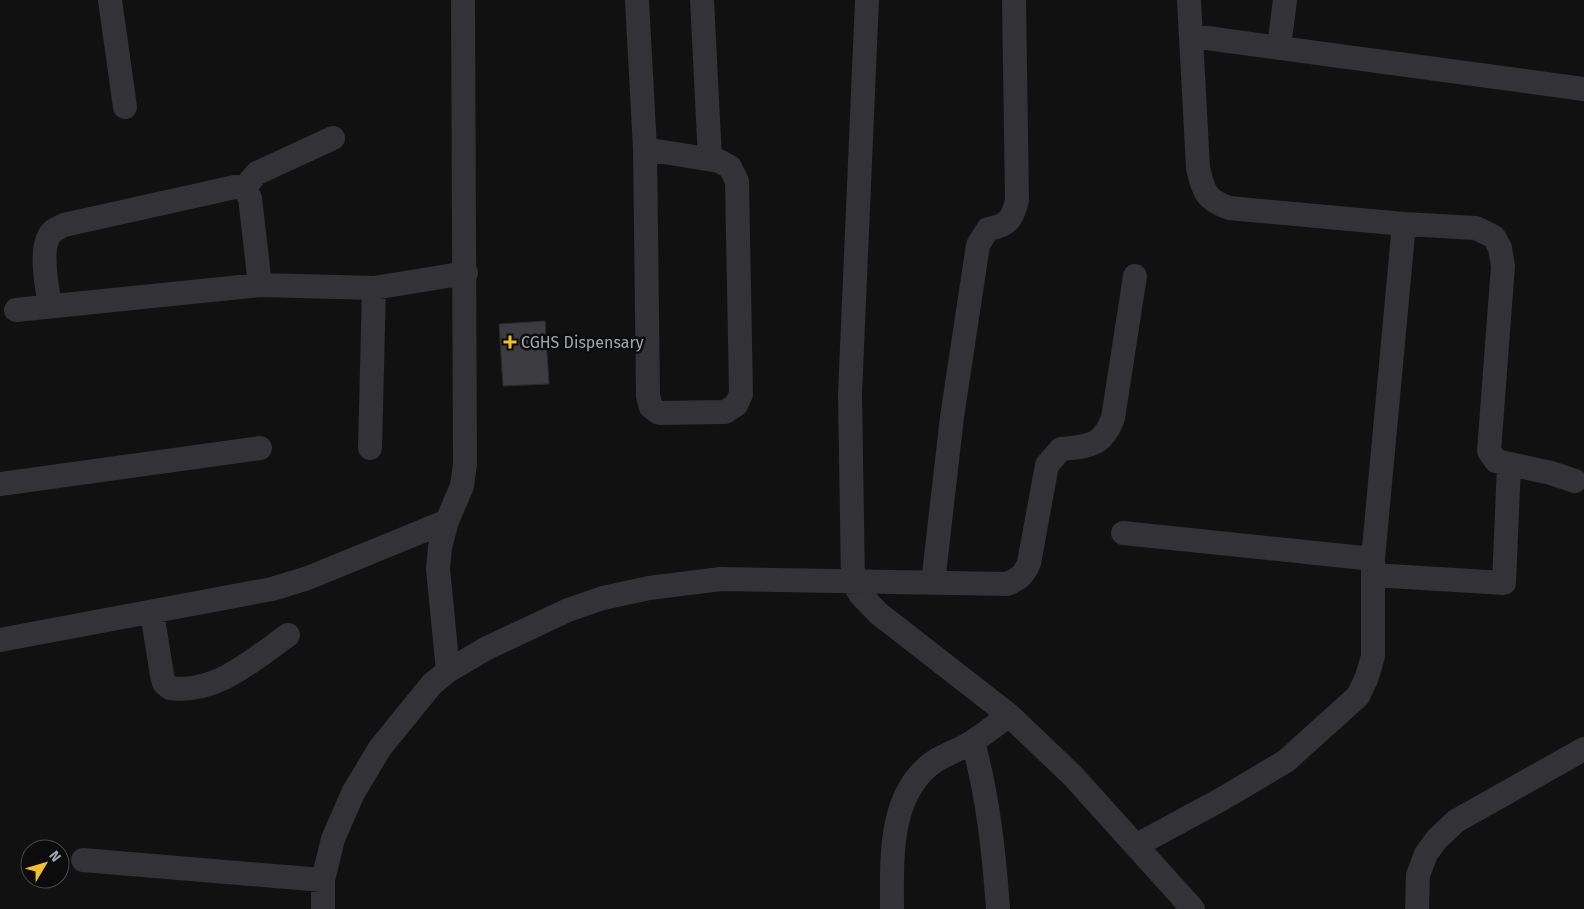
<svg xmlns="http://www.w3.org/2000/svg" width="1584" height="909" viewBox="0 0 1584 909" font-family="'Fira Sans',sans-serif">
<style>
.building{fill:#3b3b40;stroke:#2b2b2f}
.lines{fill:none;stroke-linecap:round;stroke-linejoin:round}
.street{stroke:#323237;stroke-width:24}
.poi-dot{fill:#f5bf26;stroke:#0c0c0d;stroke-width:2}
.labels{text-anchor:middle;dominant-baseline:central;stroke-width:5;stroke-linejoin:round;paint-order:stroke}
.poi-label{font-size:16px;fill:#a2a6b4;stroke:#0c0c0d;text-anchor:start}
</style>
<rect width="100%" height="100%" fill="#111112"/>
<path class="building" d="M 545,321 L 549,384 L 503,386 L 499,324 Z"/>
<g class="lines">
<path class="street" d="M 110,0 L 125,107
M 637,0 L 645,149 L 648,396 L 651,407 L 659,413 L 725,412 L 736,405 L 741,394 L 737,181 L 730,167 L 719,161 L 645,149
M 702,0 L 710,159
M 867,0 L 850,394 L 853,582 L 860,594 L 878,613 L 1009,715 L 1072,775 L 1193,909
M 1189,0 L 1198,168 C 1204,192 1205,199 1229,208 L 1404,224 L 1476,228 L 1494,237 L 1500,248 L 1503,266 L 1489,451 L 1496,461 L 1551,473 L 1575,481
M 1192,36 L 1584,89
M 1279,47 L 1285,0
M 244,188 L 257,173 L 333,138
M 50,305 C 47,288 38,244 53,231 C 56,229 60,227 64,225 L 235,187 L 244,188 L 250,198 L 260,285
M 16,310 L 260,285 L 374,288 L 466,273
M 370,448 L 374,288
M 0,484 L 260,448
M 1123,533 L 1373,559
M 1373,575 L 1504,583 L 1509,465
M 933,583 L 952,417 L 978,245 L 988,229 C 1008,226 1013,218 1017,200 L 1014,0
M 152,612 L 162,675 L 164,683 L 170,688 C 216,694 253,660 288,635
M 0,640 L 272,589 L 308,578 L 447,521
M 448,671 L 438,569 L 440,547 L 447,521 L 462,486 L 465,464 L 463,0
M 973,742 C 988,797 994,852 998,909
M 1137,845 L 1222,799 L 1286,761 L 1358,696 L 1367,677 L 1373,656 L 1373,559 L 1404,224
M 83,860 L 323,880
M 323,909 L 323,880 L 333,839 L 353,793 L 380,748 L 432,684 L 448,671 L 487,648 L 568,610 L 603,598 L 649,588 L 721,579 L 1007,584 C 1019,579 1024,575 1029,563 L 1047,465 L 1061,449 C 1089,446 1102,447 1113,418 L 1135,276
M 892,909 C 892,859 888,793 935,761 C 947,754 961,749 972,742 C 985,734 997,724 1009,715
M 1417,909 L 1418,875 L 1426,854 L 1437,839 L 1456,821 L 1584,749"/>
</g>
<path class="poi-dot" d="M507.5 334.5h5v5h5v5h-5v5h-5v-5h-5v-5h5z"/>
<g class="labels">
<g class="poi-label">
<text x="521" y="342">CGHS Dispensary</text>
</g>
</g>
<g transform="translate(45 864) rotate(52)"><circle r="24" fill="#0c0c0d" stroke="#484a50"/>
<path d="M0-4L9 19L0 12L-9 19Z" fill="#f5bf26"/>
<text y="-8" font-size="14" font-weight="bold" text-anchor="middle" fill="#a2a6b4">N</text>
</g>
</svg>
